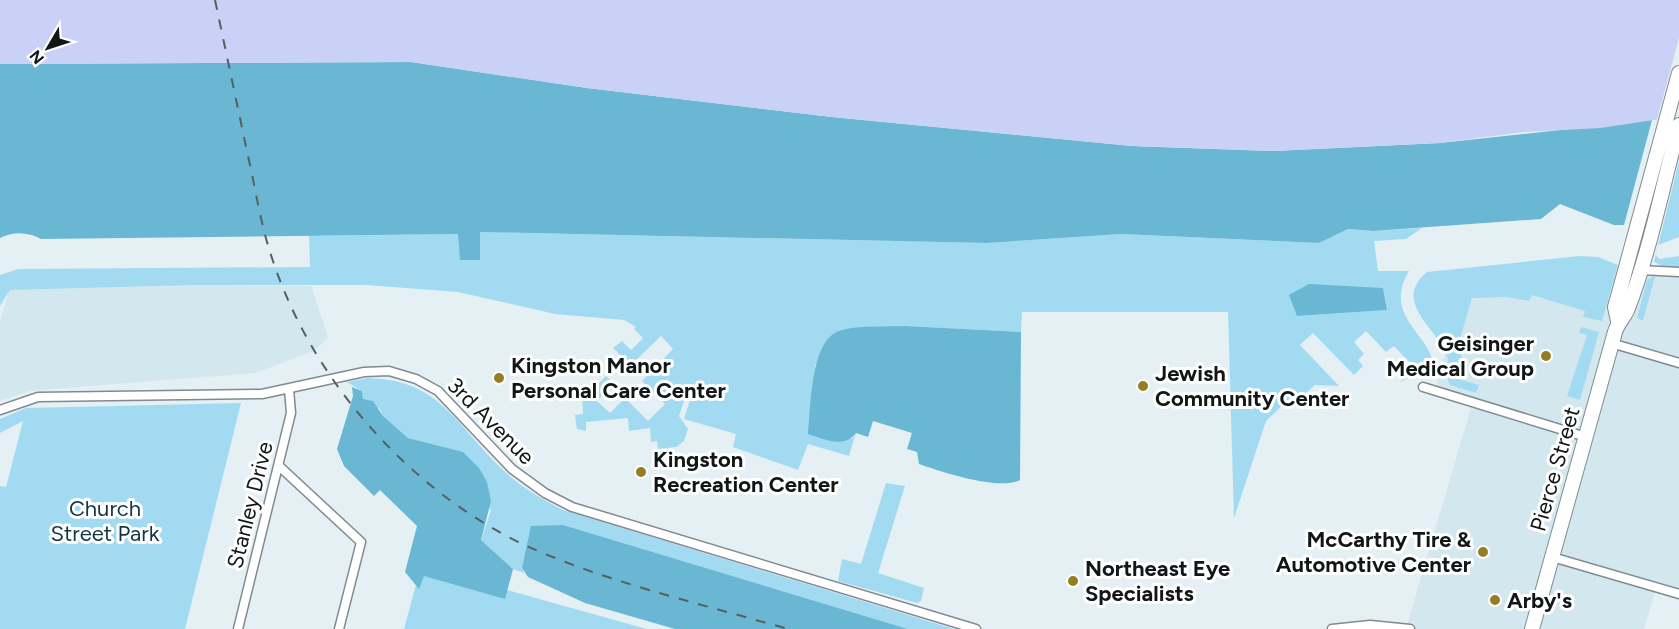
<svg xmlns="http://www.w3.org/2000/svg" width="1679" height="629" viewBox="0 0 1679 629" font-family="Figtree,sans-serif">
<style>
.built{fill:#d3e7ef}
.green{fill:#a2dbf1;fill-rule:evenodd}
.forest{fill:#69b7d3}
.water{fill:#c9d1f6}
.pier{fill:#e5f0f5}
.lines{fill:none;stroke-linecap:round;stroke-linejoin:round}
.minor-casing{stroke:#818b8f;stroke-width:11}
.primary-casing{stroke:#818b8f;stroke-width:16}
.minor{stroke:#fff;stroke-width:8}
.primary{stroke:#fff;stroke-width:14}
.rail{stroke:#585e60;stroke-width:2;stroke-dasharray:10 10;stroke-linecap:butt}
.poi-dot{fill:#967d24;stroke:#fff;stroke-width:2}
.labels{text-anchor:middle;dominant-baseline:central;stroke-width:6;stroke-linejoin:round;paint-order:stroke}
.poi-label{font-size:22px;font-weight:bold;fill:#121617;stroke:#fff;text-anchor:start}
.street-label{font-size:22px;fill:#121617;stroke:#fff}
.park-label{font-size:22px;fill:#123743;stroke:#fff}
</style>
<rect width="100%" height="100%" fill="#e5f0f5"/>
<path class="built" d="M 1642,276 L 1679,277 L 1679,591 L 1657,584 L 1644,629 L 1406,629 L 1472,404 L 1435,391 L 1460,298 L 1579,292 L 1633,310 Z
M 197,285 L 311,286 L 328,338 L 314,351 L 255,373 L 29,391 L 0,401 L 0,323 L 9,290 Z"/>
<path class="green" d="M 1679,161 L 1679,237 L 1658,245 L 1656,256 L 1660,259 L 1679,256 L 1679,267 L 1665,267 L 1654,262 Z
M 1422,228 L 1406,239 L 1374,241 L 1378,271 L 1409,271 C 1380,321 1438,334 1434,376 L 1430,366 L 1417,378 L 1408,378 L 1400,382 L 1414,367 L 1394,346 L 1386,352 L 1366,331 L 1354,342 L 1364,354 L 1358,360 L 1363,366 L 1354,375 L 1313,333 L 1300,345 L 1339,386 L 1315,385 L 1296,402 L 1291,397 L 1266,421 L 1234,518 L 1228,312 L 1022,312 L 1021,332 L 905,326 L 815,365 L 816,375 L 852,439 L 856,433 L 849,456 L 808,444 L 798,470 L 733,447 L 736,434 L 684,419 L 693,390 L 688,389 L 679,416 L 688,429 L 684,441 L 676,447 L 658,449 L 657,441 L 651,442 L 650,428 L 629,431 L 628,418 L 586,422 L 586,431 L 577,429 L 575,415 L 583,414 L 582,391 L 593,381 L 597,385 L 606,376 L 614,384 L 597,401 L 610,413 L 625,398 L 648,421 L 665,404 L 642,381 L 673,349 L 661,336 L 626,370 L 619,363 L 623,358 L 613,348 L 622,341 L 631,350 L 643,338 L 634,329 L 636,327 L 624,320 L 555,314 L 458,292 L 366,285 L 197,285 L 10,290 L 0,306 L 0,275 L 18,269 L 310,267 L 309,236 L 458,234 L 480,260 L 480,232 L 987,243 L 1121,234 L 1319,243 L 1348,229 L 1373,231 ZM 1383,288 L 1387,310 L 1297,316 Z
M 1580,256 L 1598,257 L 1618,265 L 1602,321 L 1583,317 L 1585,311 L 1532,295 L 1529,301 L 1507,297 L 1472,298 L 1456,352 L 1462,355 L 1458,379 L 1479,385 L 1476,393 L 1450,385 C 1445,376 1451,363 1446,353 C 1435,327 1392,301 1427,272 Z
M 1655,276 L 1643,321 L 1637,318 L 1647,280 Z
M 1581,327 L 1599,332 L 1580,400 L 1567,396 L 1587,335 L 1579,333 Z
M 367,378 C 438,379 455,423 499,466 C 517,485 540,498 563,510 L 954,629 L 908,629 L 563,525 L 522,568 L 524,573 L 513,569 L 481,540 L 491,510 L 439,446 L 408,438 L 383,416 L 380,409 L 363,399 L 362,391 L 347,382 Z
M 241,403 L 185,629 L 0,629 L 0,486 L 6,487 L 23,421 L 0,433 L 0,419 L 26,408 Z
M 886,483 L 905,486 L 878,573 L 924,588 L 921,601 L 917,603 L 838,581 L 842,559 L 861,564 Z
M 421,566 L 647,629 L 404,629 Z"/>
<path class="forest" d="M 411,62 L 587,88 L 832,117 L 1132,146 L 1274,151 L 1440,143 L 1652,120 L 1624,225 L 1614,225 L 1560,204 L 1541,219 L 1373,231 L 1348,229 L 1319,243 L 1121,234 L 987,243 L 480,232 L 480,260 L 460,260 L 458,234 L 41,239 C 29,232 13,231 0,238 L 0,64 Z
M 1309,284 L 1383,288 L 1387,310 L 1297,316 L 1289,295 Z
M 905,326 L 1021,332 L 1020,480 C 999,491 942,472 919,464 L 917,452 L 907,449 L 912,433 L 873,421 L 868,437 L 856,433 C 844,449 824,439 808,434 C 811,408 810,341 839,331 C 855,325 887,327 905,326 Z
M 352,387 L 362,391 L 363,399 L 373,401 L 383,416 L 408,438 L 463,452 L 479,468 L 487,482 L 491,501 L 481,540 L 513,569 L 505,599 L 424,576 L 419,589 L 405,572 L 417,526 L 380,490 L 374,496 L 344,466 L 337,449 L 353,396 Z
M 563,525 L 603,537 L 908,629 L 675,629 L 585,603 L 528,577 L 522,568 L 531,526 Z"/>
<path class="water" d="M 0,0 L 1679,0 L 1679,116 L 1601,128 L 1524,132 L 1440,143 L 1274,151 L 1132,146 L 832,117 L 587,88 L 411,62 L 0,64 Z"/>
<path class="pier" d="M 1679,38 L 1679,119 L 1656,123 Z"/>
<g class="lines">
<g class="minor-casing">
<path id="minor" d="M 1640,270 L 1679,272
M 1611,343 L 1679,363
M 1423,387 L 1586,437
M 0,410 L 38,397 L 262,394 L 364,372 L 389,371 L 416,379 L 438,391 L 512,469 L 545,493 L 572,507 L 976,629
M 279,466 L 361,542 L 339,629
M 1552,557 L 1679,594
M 238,629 L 291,413 L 289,389
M 1332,629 L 1370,625 L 1410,629"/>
</g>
<g class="primary-casing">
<path id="primary" d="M 1618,321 L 1615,307 L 1622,282 L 1679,73
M 1532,629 L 1615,332 C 1618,322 1625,317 1628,308 C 1650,251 1663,184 1679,125"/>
</g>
<use href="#minor" class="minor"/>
<use href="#primary" class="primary"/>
<path class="rail" d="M 215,0 C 226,52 237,104 248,156 C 256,191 261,227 273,261 C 314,385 417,499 538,551 C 618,585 705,605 788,629"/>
</g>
<g class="poi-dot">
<circle cx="1546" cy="356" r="6"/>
<circle cx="499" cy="378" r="6"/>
<circle cx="1143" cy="386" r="6"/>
<circle cx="641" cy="472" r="6"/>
<circle cx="1483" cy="552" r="6"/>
<circle cx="1073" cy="581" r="6"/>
<circle cx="1495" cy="600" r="6"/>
</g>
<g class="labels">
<g class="poi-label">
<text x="1534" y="343" text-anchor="end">Geisinger<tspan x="1534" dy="25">Medical Group</tspan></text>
<text x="511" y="365">Kingston Manor<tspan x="511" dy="25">Personal Care Center</tspan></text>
<text x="1155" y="373">Jewish<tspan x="1155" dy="25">Community Center</tspan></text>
<text x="653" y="459">Kingston<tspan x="653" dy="25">Recreation Center</tspan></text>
<text x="1471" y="539" text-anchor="end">McCarthy Tire &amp;<tspan x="1471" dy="25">Automotive Center</tspan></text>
<text x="1085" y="568">Northeast Eye<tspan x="1085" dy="25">Specialists</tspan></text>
<text x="1507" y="600">Arby's</text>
</g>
<g class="street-label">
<text transform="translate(491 421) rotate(45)">3rd Avenue</text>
<text transform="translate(1555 469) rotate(-74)">Pierce Street</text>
<text transform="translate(250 505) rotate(-76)">Stanley Drive</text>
</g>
<g class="park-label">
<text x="105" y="508">Church<tspan x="105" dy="25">Street Park</tspan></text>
</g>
</g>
<g transform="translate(48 48) rotate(231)" stroke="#ffffff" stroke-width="4.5" paint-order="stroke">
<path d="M0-4.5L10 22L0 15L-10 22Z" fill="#121617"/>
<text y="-9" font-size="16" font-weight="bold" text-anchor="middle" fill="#121617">N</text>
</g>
</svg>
